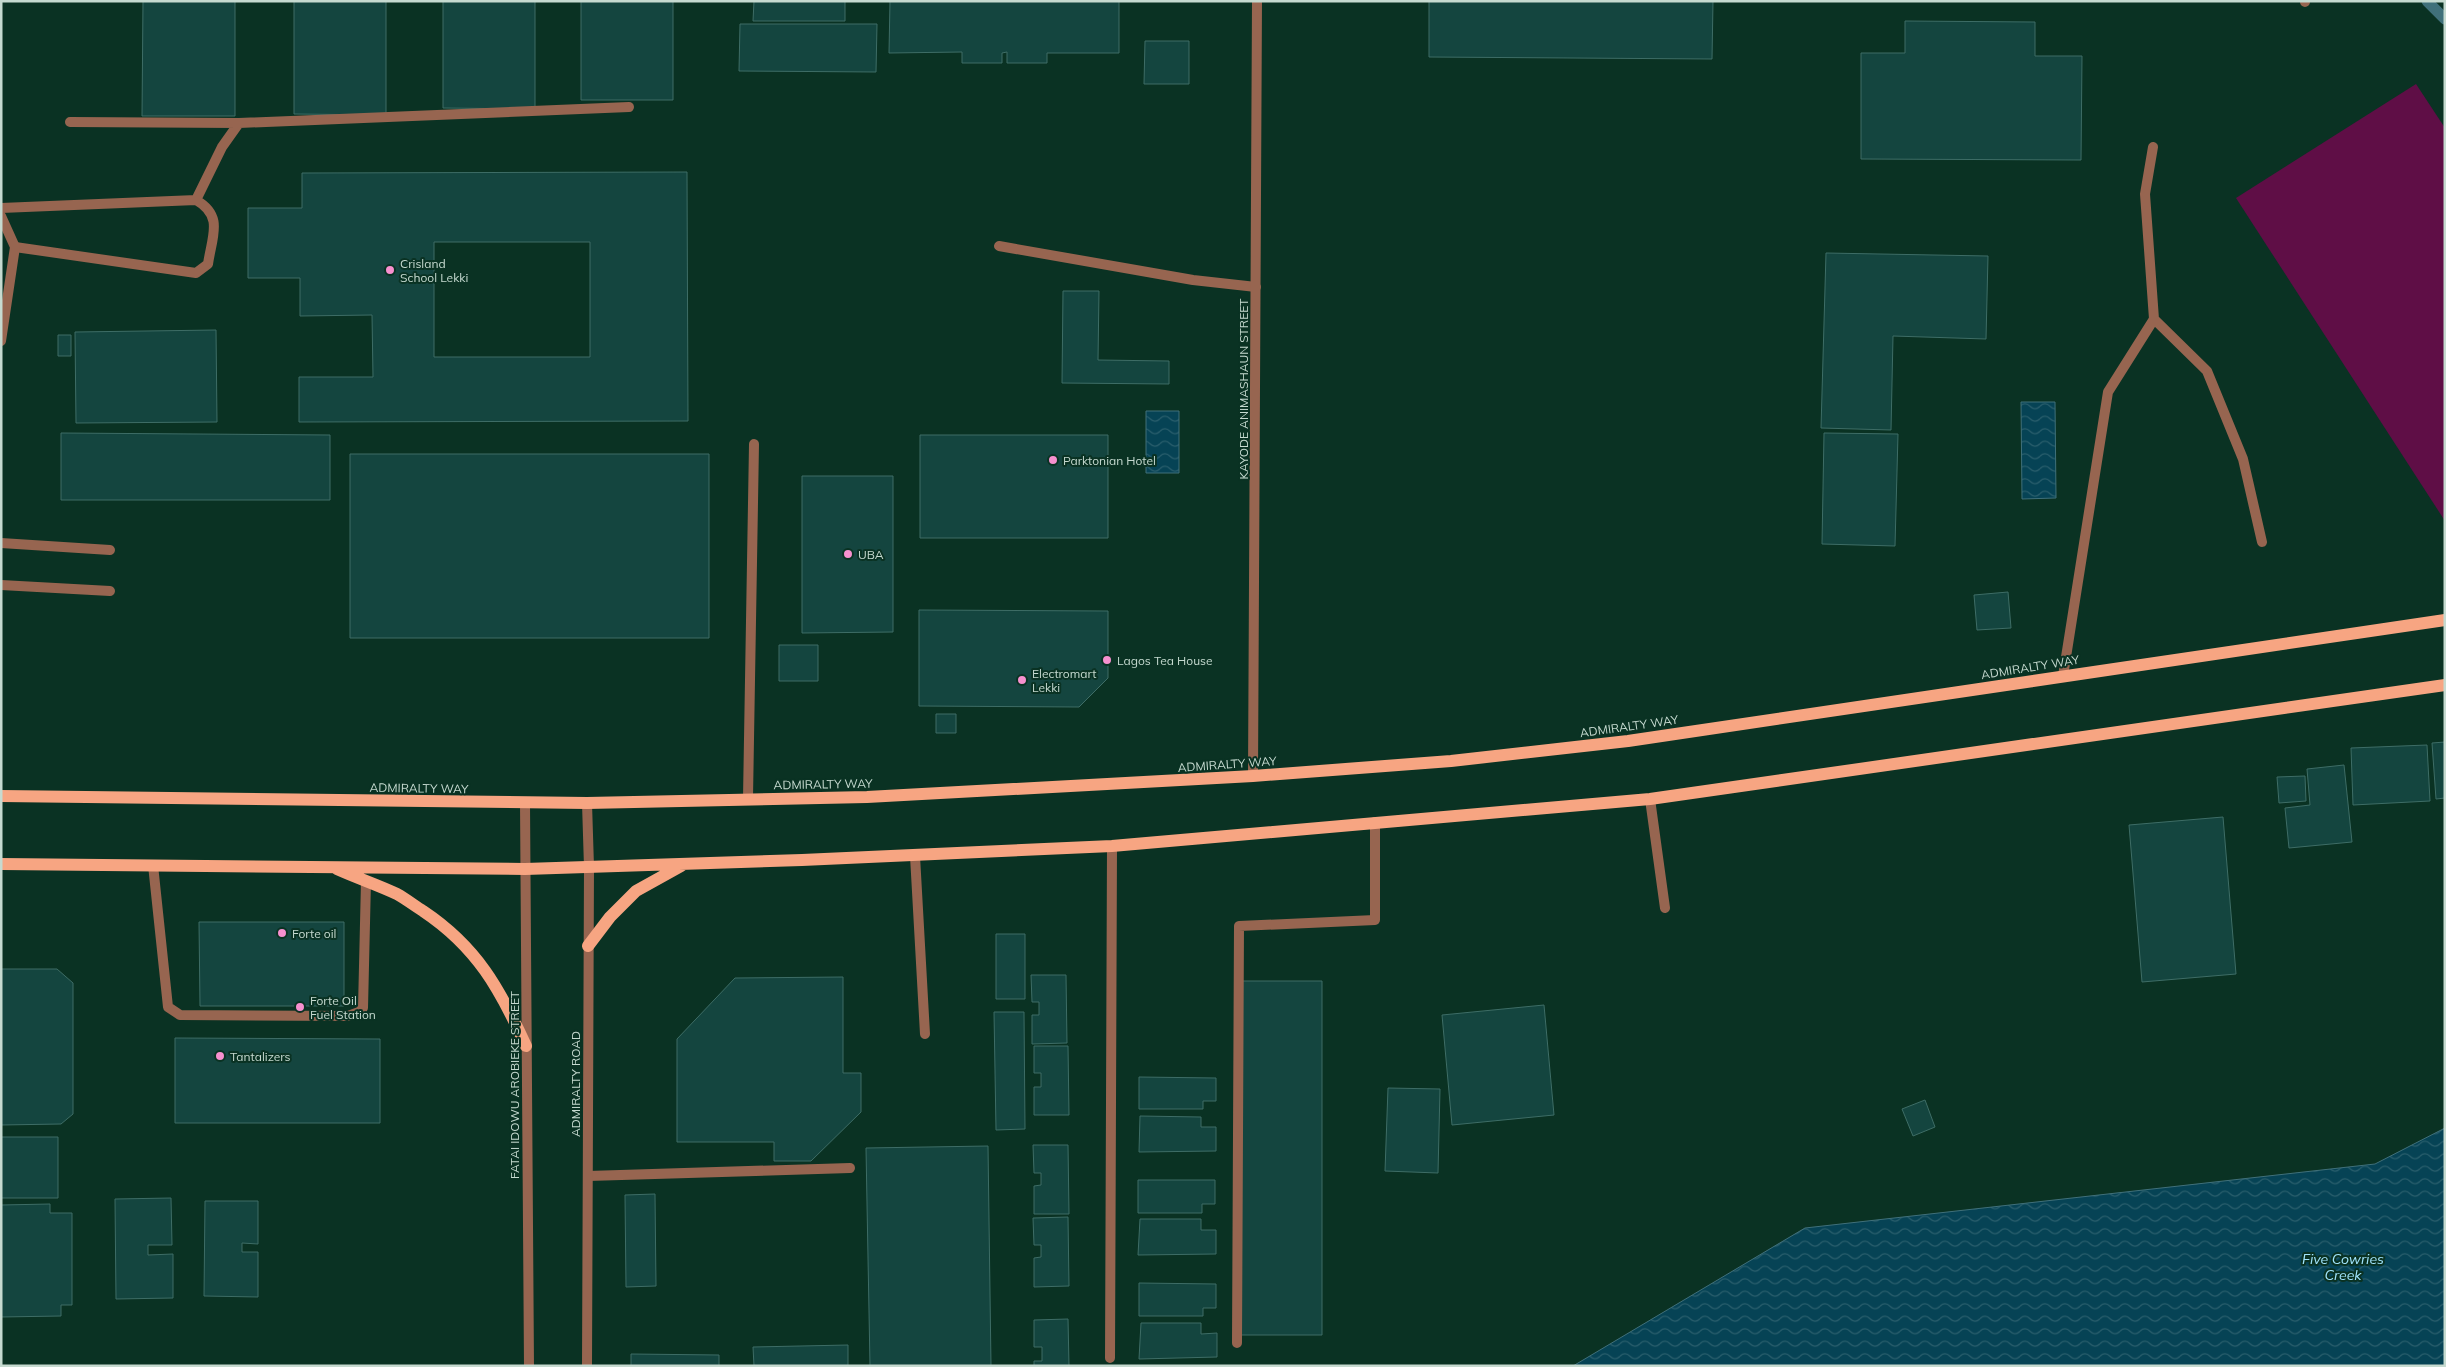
<svg xmlns="http://www.w3.org/2000/svg" width="2446" height="1367" viewBox="0 0 2446 1367" font-family="Mulish,sans-serif">
<style>
.park{fill:#5f0e46}
.water{fill:url(#water-waves);stroke:#40707a}
.lines{fill:none;stroke-linecap:round;stroke-linejoin:round}
.stream{stroke:#40707a;stroke-width:11}
.building{fill:#14453f;stroke:#3e6d66;fill-rule:evenodd}
.service{stroke:#976550;stroke-width:10}
.minor{stroke:#976550;stroke-width:10}
.tertiary{stroke:#976550;stroke-width:10}
.primary{stroke:#f7a582;stroke-width:12}
.poi-dot{fill:#f790cf;stroke:#0a3223;stroke-width:2}
.labels{text-anchor:middle;dominant-baseline:central;stroke-width:4;stroke-linejoin:round;paint-order:stroke}
.poi-label{font-size:12px;fill:#c6dad0;stroke:#0a3223;text-anchor:start}
.street-label{font-size:12px;fill:#c6dad0;stroke:#0a3223}
.water-label{font-size:14px;font-style:italic;fill:#a1e4fd;stroke:#0a3223}
</style>
<defs>
<pattern id="water-waves" width="16" height="10" patternUnits="userSpaceOnUse" patternTransform="scale(1.25)"><rect width="16" height="10" fill="#064355"/><path d="M0 5q4-4 8 0t8 0" fill="none" stroke="#295e6c"/></pattern>
</defs>
<rect width="100%" height="100%" fill="#0a3223"/>
<path class="park" d="M 2416,84 L 2445,128 L 2445,521 L 2236,198 Z"/>
<path class="water" d="M 2021,402 L 2055,402 L 2056,498 L 2022,499 Z
M 1146,411 L 1179,411 L 1179,473 L 1146,473 Z
M 2445,1128 L 2445,1366 L 1573,1366 L 1805,1228 L 2375,1164 Z"/>
<g class="lines">
<path class="stream" d="M 2427,1 L 2445,19"/>
</g>
<path class="building" d="M 143,1 L 235,1 L 235,116 L 142,116 Z
M 294,1 L 386,1 L 386,115 L 294,114 Z
M 443,1 L 535,1 L 535,109 L 443,108 Z
M 581,1 L 673,1 L 673,100 L 581,100 Z
M 754,1 L 845,1 L 845,21 L 753,21 Z
M 890,1 L 1119,1 L 1119,53 L 1047,53 L 1047,63 L 1007,63 L 1007,52 L 1002,53 L 1002,63 L 962,63 L 962,52 L 889,53 Z
M 1429,1 L 1713,1 L 1712,59 L 1429,57 Z
M 1905,21 L 2035,22 L 2035,56 L 2082,56 L 2081,160 L 1861,159 L 1861,53 L 1905,53 Z
M 740,24 L 877,24 L 876,72 L 739,71 Z
M 1145,41 L 1189,41 L 1189,84 L 1144,84 Z
M 687,172 L 688,421 L 299,422 L 299,377 L 373,377 L 372,315 L 300,316 L 300,278 L 248,278 L 248,208 L 302,208 L 302,173 ZM 434,242 L 590,242 L 590,357 L 434,357 Z
M 1826,253 L 1988,256 L 1986,339 L 1893,336 L 1891,430 L 1821,428 Z
M 1063,291 L 1099,291 L 1098,360 L 1169,361 L 1169,384 L 1062,383 Z
M 216,330 L 217,422 L 76,423 L 75,332 Z
M 58,335 L 71,335 L 71,356 L 58,356 Z
M 61,433 L 330,435 L 330,500 L 61,500 Z
M 1824,433 L 1898,434 L 1895,546 L 1822,544 Z
M 920,435 L 1108,435 L 1108,538 L 920,538 Z
M 350,454 L 709,454 L 709,638 L 350,638 Z
M 802,476 L 893,476 L 893,632 L 802,633 Z
M 2008,592 L 2011,628 L 1977,630 L 1974,595 Z
M 919,610 L 1108,611 L 1108,678 L 1079,707 L 919,706 Z
M 779,645 L 818,645 L 818,681 L 779,681 Z
M 936,714 L 956,714 L 956,733 L 936,733 Z
M 2445,742 L 2445,798 L 2436,799 L 2432,743 Z
M 2427,745 L 2430,801 L 2353,805 L 2351,748 Z
M 2344,765 L 2352,842 L 2289,848 L 2285,808 L 2310,805 L 2307,769 Z
M 2305,776 L 2306,801 L 2279,803 L 2277,777 Z
M 2223,817 L 2236,974 L 2142,982 L 2129,825 Z
M 199,922 L 344,922 L 344,1006 L 200,1006 Z
M 996,934 L 1025,934 L 1025,999 L 996,999 Z
M 1,969 L 57,969 L 73,983 L 73,1114 L 61,1124 L 1,1125 Z
M 1031,975 L 1066,975 L 1067,1043 L 1032,1044 L 1032,1015 L 1039,1015 L 1039,1002 L 1032,1002 Z
M 843,977 L 843,1073 L 861,1073 L 861,1112 L 811,1161 L 774,1161 L 774,1142 L 677,1142 L 677,1039 L 735,978 Z
M 1240,981 L 1322,981 L 1322,1335 L 1240,1335 Z
M 1544,1005 L 1554,1115 L 1452,1125 L 1442,1015 Z
M 994,1012 L 1024,1012 L 1025,1129 L 996,1130 Z
M 175,1038 L 380,1039 L 380,1123 L 175,1123 Z
M 1034,1046 L 1068,1046 L 1069,1115 L 1034,1115 L 1034,1087 L 1041,1087 L 1041,1073 L 1034,1073 Z
M 1139,1077 L 1216,1078 L 1216,1101 L 1203,1101 L 1203,1109 L 1139,1109 Z
M 1388,1088 L 1440,1089 L 1438,1173 L 1385,1171 Z
M 1925,1100 L 1935,1127 L 1913,1136 L 1902,1109 Z
M 1140,1116 L 1201,1117 L 1201,1127 L 1216,1127 L 1216,1151 L 1139,1152 Z
M 1,1137 L 58,1137 L 58,1198 L 1,1198 Z
M 1033,1145 L 1068,1145 L 1069,1214 L 1034,1214 L 1034,1186 L 1041,1185 L 1041,1173 L 1034,1173 Z
M 988,1146 L 991,1366 L 870,1366 L 866,1148 Z
M 1138,1180 L 1215,1180 L 1215,1204 L 1202,1204 L 1202,1213 L 1138,1213 Z
M 655,1194 L 656,1286 L 626,1287 L 625,1195 Z
M 171,1198 L 172,1245 L 148,1245 L 148,1255 L 173,1254 L 173,1298 L 116,1299 L 115,1199 Z
M 205,1201 L 258,1201 L 258,1244 L 242,1243 L 242,1252 L 258,1252 L 258,1297 L 204,1296 Z
M 50,1204 L 50,1213 L 72,1213 L 72,1305 L 61,1305 L 61,1316 L 1,1317 L 1,1205 Z
M 1068,1217 L 1069,1286 L 1034,1287 L 1034,1258 L 1041,1257 L 1041,1245 L 1034,1245 L 1033,1218 Z
M 1140,1219 L 1201,1219 L 1201,1230 L 1216,1230 L 1216,1254 L 1138,1255 Z
M 1139,1283 L 1216,1284 L 1216,1308 L 1203,1308 L 1203,1316 L 1139,1316 Z
M 1068,1319 L 1069,1366 L 1034,1366 L 1034,1361 L 1042,1361 L 1042,1347 L 1034,1347 L 1034,1320 Z
M 1141,1323 L 1201,1323 L 1201,1334 L 1217,1333 L 1217,1357 L 1139,1359 Z
M 848,1345 L 848,1366 L 754,1366 L 753,1347 Z
M 631,1354 L 719,1355 L 719,1366 L 631,1366 Z"/>
<g class="lines">
<path class="service" d="M 2305,2 L 2305,1
M 70,122 L 239,123
M 2153,147 L 2145,194 L 2154,319 L 2207,371 L 2243,459 L 2262,542
M 196,200 L 222,147 L 239,123 L 629,107
M 1,208 L 196,200 C 224,216 212,236 208,264 L 196,273 L 15,247
M 999,246 L 1193,280 L 1256,287
M 1,543 L 110,550
M 1,585 L 110,591
M 2063,676 L 2108,392 L 2154,319
M 748,798 L 754,444
M 1650,799 L 1665,908
M 915,856 L 925,1034
M 153,865 L 168,1007 L 180,1015 L 348,1016 L 359,1012 L 363,1008 L 366,881
M 588,1176 L 850,1168
M 1237,1343 L 1239,926 L 1375,920 L 1375,822
M 1110,1358 L 1112,846"/>
<path class="minor" d="M 1,216 L 15,247 L 1,341
M 1253,776 L 1257,1"/>
<path class="tertiary" d="M 525,803 L 529,1366
M 587,803 L 589,867 L 587,1366"/>
<path class="primary" d="M 1,796 L 587,803 L 867,797 L 1253,776 L 1451,761 L 1628,741 L 2445,620
M 1,864 L 525,869 L 802,860 L 1112,846 L 1650,799 L 2445,685
M 337,869 C 357,878 378,885 397,894 C 406,899 415,906 423,911 C 477,947 500,989 526,1046
M 588,946 L 610,917 L 636,891 L 681,866"/>
</g>
<g class="poi-dot">
<circle cx="390" cy="270" r="5"/>
<circle cx="1053" cy="460" r="5"/>
<circle cx="848" cy="554" r="5"/>
<circle cx="1107" cy="660" r="5"/>
<circle cx="1022" cy="680" r="5"/>
<circle cx="282" cy="933" r="5"/>
<circle cx="300" cy="1007" r="5"/>
<circle cx="220" cy="1056" r="5"/>
</g>
<g class="labels">
<g class="poi-label">
<text x="400" y="263">Crisland<tspan x="400" dy="14">School Lekki</tspan></text>
<text x="1063" y="460">Parktonian Hotel</text>
<text x="858" y="554">UBA</text>
<text x="1117" y="660">Lagos Tea House</text>
<text x="1032" y="673">Electromart<tspan x="1032" dy="14">Lekki</tspan></text>
<text x="292" y="933">Forte oil</text>
<text x="310" y="1000">Forte Oil<tspan x="310" dy="14">Fuel Station</tspan></text>
<text x="230" y="1056">Tantalizers</text>
</g>
<g class="street-label">
<text transform="translate(1243 389) rotate(-90)">KAYODE ANIMASHAUN STREET</text>
<text transform="translate(2030 667) rotate(-9)">ADMIRALTY WAY</text>
<text transform="translate(1629 726) rotate(-8)">ADMIRALTY WAY</text>
<text transform="translate(1227 764) rotate(-4)">ADMIRALTY WAY</text>
<text transform="translate(823 784) rotate(-1)">ADMIRALTY WAY</text>
<text transform="translate(419 788) rotate(1)">ADMIRALTY WAY</text>
<text transform="translate(575 1084) rotate(-90)">ADMIRALTY ROAD</text>
<text transform="translate(514 1085) rotate(-90)">FATAI IDOWU AROBIEKE STREET</text>
</g>
<g class="water-label">
<text x="2343" y="1259">Five Cowries<tspan x="2343" dy="16">Creek</tspan></text>
</g>
</g>
<rect width="2446" height="1367" fill="none" stroke="#c6dad0" stroke-width="5"/>
</svg>
